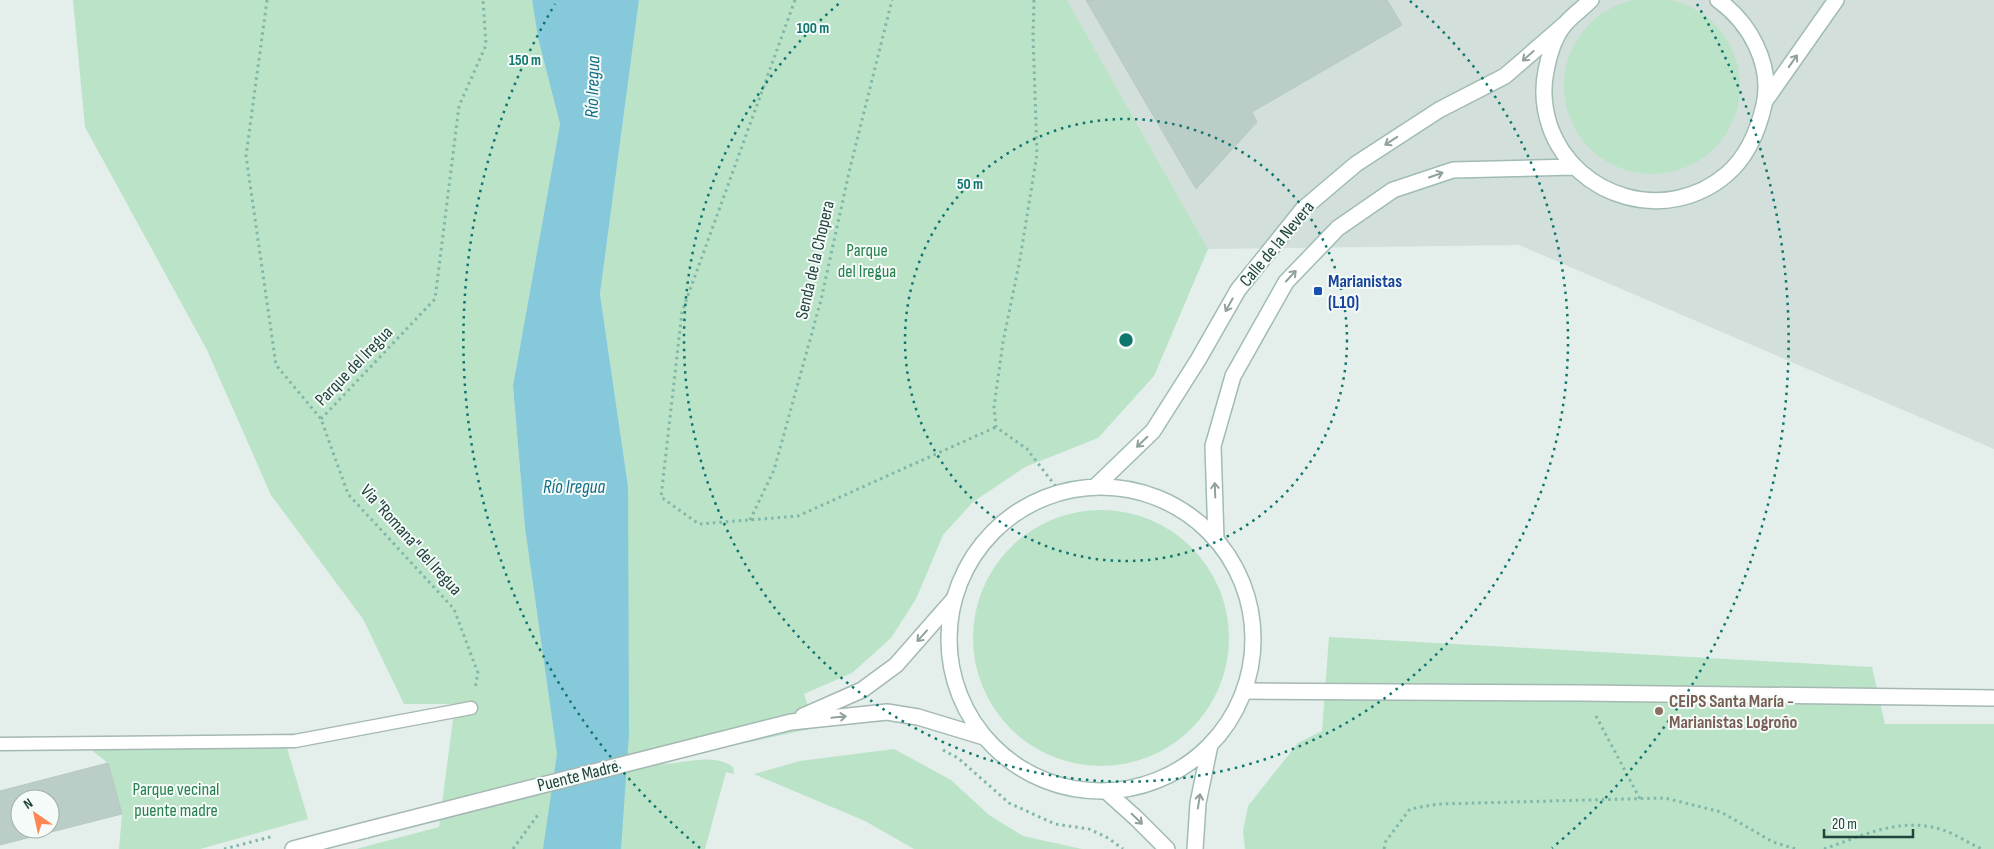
<svg xmlns="http://www.w3.org/2000/svg" width="1994" height="849" viewBox="0 0 1994 849" font-family="'Sofia Sans Condensed',sans-serif">
<style>
.built{fill:#d2dfda}
.green{fill:#bae3c7}
.water{fill:#85c9da}
.building{fill:#bbcdc7;stroke:#b5cac2;fill-rule:evenodd}
.lines{fill:none;stroke-linecap:round;stroke-linejoin:round}
.service-casing{stroke:#a5b8b3;stroke-width:15}
.minor-casing{stroke:#a5b8b3;stroke-width:18}
.tertiary-casing{stroke:#a5b8b3;stroke-width:18}
.secondary-casing{stroke:#a0bcb4;stroke-width:18}
.path{stroke:#80b7a9;stroke-width:3;stroke-dasharray:2.5 4;stroke-linecap:butt}
.service{stroke:#fff;stroke-width:12}
.minor{stroke:#fff;stroke-width:15}
.tertiary{stroke:#fff;stroke-width:15}
.secondary{stroke:#fff;stroke-width:15}
.tertiary-bridge-casing{stroke:#a5b8b3;stroke-width:18;stroke-linecap:butt}
.tertiary-bridge{stroke:#fff;stroke-width:15}
.oneway{stroke:#90a19e}
.ring{fill:none;stroke:#0f766e;stroke-width:2.5;stroke-dasharray:2.5 5}
.transit-dot{fill:#1a4fb4;stroke:#f5fbf8;stroke-width:2}
.education-dot{fill:#8d6e63;stroke:#f5fbf8;stroke-width:2}
.labels{text-anchor:middle;dominant-baseline:central;stroke-width:4;stroke-linejoin:round;paint-order:stroke}
.street-label{font-size:18px;fill:#20433c;stroke:#f5fbf8}
.park-label{font-size:18px;fill:#25804d;stroke:#f5fbf8}
.transit-label{font-size:18px;font-weight:bold;fill:#164399;stroke:#f5fbf8;text-anchor:start}
.education-label{font-size:18px;font-weight:bold;fill:#785e54;stroke:#f5fbf8;text-anchor:start}
.water-label{font-size:19px;font-style:italic;fill:#126e88;stroke:#f5fbf8}
.centre{fill:#0f766e;stroke:#f5fbf8;stroke-width:2.5}
.ring-label{font-size:15px;text-anchor:middle;font-weight:bold;fill:#0f766e;stroke:#f5fbf8;stroke-width:4;stroke-linejoin:round;paint-order:stroke}
</style>
<rect width="100%" height="100%" fill="#e4efeb"/>
<path class="built" d="M 1067,0 L 1994,0 L 1994,449 L 1519,245 L 1208,249 Z"/>
<path class="green" d="M1564 86a88 88 0 1 1 176 0a88 88 0 1 1-176 0Z
M 73,0 L 532,0 L 538,38 L 560,124 L 513,386 L 525,528 L 557,753 L 628,486 L 600,294 L 639,0 L 1067,0 L 1208,249 L 1154,376 L 1098,438 L 1025,467 L 973,502 L 943,535 L 916,599 L 891,638 L 852,673 L 804,694 L 815,728 L 717,749 L 662,764 C 683,764 713,752 733,767 L 734,774 L 726,772 L 705,849 L 356,849 L 439,827 L 455,704 L 404,704 L 363,619 L 271,495 L 207,350 L 85,127 Z
M973 638a128 128 0 1 1 256 0a128 128 0 1 1-256 0Z
M 1329,637 L 1872,667 L 1885,724 L 1994,724 L 1994,849 L 1245,849 L 1243,831 L 1248,806 L 1298,743 L 1322,731 Z
M 287,748 L 308,819 L 200,849 L 119,849 L 122,814 L 108,763 L 90,749 Z
M 894,749 L 951,780 L 989,815 L 1023,836 L 1082,849 L 914,849 L 865,821 L 754,774 L 800,761 Z"/>
<path class="water" d="M 532,0 L 639,0 L 600,294 L 628,486 L 629,734 L 621,849 L 543,849 L 557,754 L 525,528 L 513,386 L 560,124 L 538,38 Z"/>
<path class="building" d="M 1086,0 L 1387,0 L 1402,25 L 1252,112 L 1257,122 L 1196,189 Z
M 108,763 L 122,814 L 0,845 L 0,791 ZM 20,799 L 50,799 L 50,829 L 20,829 Z"/>
<g class="lines">
<g class="service-casing">
<path id="service" d="M 0,744 L 295,741 L 471,708"/>
</g>
<g class="minor-casing">
<path id="minor" d="M 1244,691 L 1583,693 L 1994,698"/>
</g>
<g class="tertiary-casing">
<path id="tertiary" d="M 803,716 L 862,690 L 896,665 L 954,599
M 700,745 L 791,722 L 887,712 L 918,717 L 984,737
M 293,849 L 366,830"/>
</g>
<g class="secondary-casing">
<path id="secondary" d="M 1591,0 C 1583,8 1573,15 1566,23 C 1554,36 1549,55 1546,71 C 1542,90 1544,109 1550,127 C 1576,199 1668,225 1727,174 C 1748,156 1758,131 1764,105 C 1773,65 1750,23 1718,0
M 1765,101 L 1836,0
M 1095,487 L 1153,431 L 1198,360 L 1238,290 L 1303,209 L 1356,164 L 1439,110 L 1505,76 L 1565,24
M949 639a152 152 0 1 1 304 0a152 152 0 1 1-304 0Z
M 1216,539 L 1213,446 L 1233,376 L 1286,282 L 1338,228 L 1393,190 L 1453,170 L 1574,167
M 1106,791 L 1136,818 L 1167,849
M 1195,849 L 1198,803 L 1210,745"/>
</g>
<path class="path" d="M 267,0 L 246,156 L 276,365 L 321,419 L 348,494 L 454,609 L 478,673 L 475,689
M 795,0 L 682,312 L 661,497 L 699,524 L 798,516 L 996,427
M 1034,0 L 1033,35 L 1037,154 L 1020,259 L 1003,342 L 994,407 L 996,427 L 1027,449 L 1060,492
M 321,419 L 435,299 L 459,106 L 486,45 L 483,0
M 750,520 L 774,470 L 821,300 L 850,168 L 892,0
M 1596,716 L 1640,799
M 943,750 L 958,758 L 1009,803 L 1055,824 L 1089,829 L 1108,838 L 1123,849
M 224,849 L 274,836
M 513,849 L 540,812
M 1384,849 L 1386,841 L 1410,809 L 1438,804 L 1665,798 L 1721,812 L 1773,842 L 1796,849
M 1824,849 C 1862,836 1898,817 1940,829 C 1954,833 1968,843 1982,849"/>
<use href="#service" class="service"/>
<use href="#minor" class="minor"/>
<use href="#tertiary" class="tertiary"/>
<use href="#secondary" class="secondary"/>
<g class="tertiary-bridge-casing">
<path id="tertiary-bridge" d="M 366,830 L 700,745"/>
</g>
<use href="#tertiary-bridge" class="tertiary-bridge"/>
</g>
<defs><path id="oneway-shaft" d="M-6 0H5M1.5-3L5.5 0L1.5 3" fill="none" stroke-width="1.6" stroke-linecap="round" stroke-linejoin="round" transform="scale(1.25)"/></defs>
<g class="oneway">
<use href="#oneway-shaft" transform="translate(1528 56) rotate(139)"/>
<use href="#oneway-shaft" transform="translate(1793 61) rotate(-55)"/>
<use href="#oneway-shaft" transform="translate(1391 141) rotate(147)"/>
<use href="#oneway-shaft" transform="translate(1436 175) rotate(-19)"/>
<use href="#oneway-shaft" transform="translate(1291 276) rotate(-47)"/>
<use href="#oneway-shaft" transform="translate(1229 305) rotate(119)"/>
<use href="#oneway-shaft" transform="translate(1142 442) rotate(136)"/>
<use href="#oneway-shaft" transform="translate(1215 490) rotate(-92)"/>
<use href="#oneway-shaft" transform="translate(922 636) rotate(132)"/>
<use href="#oneway-shaft" transform="translate(839 717) rotate(-6)"/>
<use href="#oneway-shaft" transform="translate(1199 801) rotate(-81)"/>
<use href="#oneway-shaft" transform="translate(1137 819) rotate(44)"/>
</g>
<g class="ring">
<circle cx="1126" cy="340" r="221"/>
<path d="M1410 1A442 442 0 1 1 842 1"/>
<path d="M700 848A663 663 0 0 1 555 4M1697 4A663 663 0 0 1 1552 848"/>
</g>
<rect class="transit-dot" x="1313" y="286" width="10" height="10" rx="2.5"/>
<circle class="education-dot" cx="1659" cy="711" r="5"/>
<g class="labels">
<g class="street-label">
<text transform="translate(1277 244) rotate(-50)">Calle de la Nevera</text>
<text transform="translate(815 260) rotate(-77)">Senda de la Chopera</text>
<text transform="translate(354 366) rotate(-46)">Parque del Iregua</text>
<text transform="translate(411 540) rotate(48)">Via "Romana" del Iregua</text>
<text transform="translate(578 776) rotate(-14)">Puente Madre</text>
</g>
<g class="park-label">
<text x="867" y="250">Parque<tspan x="867" dy="21">del Iregua</tspan></text>
<text x="176" y="789">Parque vecinal<tspan x="176" dy="21">puente madre</tspan></text>
</g>
<g class="transit-label">
<text x="1328" y="281">Marianistas<tspan x="1328" dy="21">(L10)</tspan></text>
</g>
<g class="education-label">
<text x="1669" y="701">CEIPS Santa María -<tspan x="1669" dy="21">Marianistas Logroño</tspan></text>
</g>
<g class="water-label">
<text transform="translate(593 87) rotate(-88)">Río Iregua</text>
<text x="574" y="487">Río Iregua</text>
</g>
</g>
<circle cx="1126" cy="340" r="8" class="centre"/>
<g class="ring-label">
<text x="813" y="33">100 m</text>
<text x="525" y="65">150 m</text>
<text x="970" y="189">50 m</text>
</g>
<g transform="translate(35 814) rotate(326)"><circle r="24" fill="#f5fbf8" stroke="#a0b1ad"/>
<path d="M0-4L9 19L0 12L-9 19Z" fill="#ff8652"/>
<text y="-8" font-size="14" font-weight="bold" text-anchor="middle" fill="#20433c">N</text>
</g>
<path d="M1824 829v8h89v-8" fill="none" stroke="#20433c" stroke-width="2.5"/>
<text x="1832" y="829" font-size="15" fill="#20433c" stroke="#f5fbf8" stroke-width="4" paint-order="stroke">20 m</text>
</svg>
